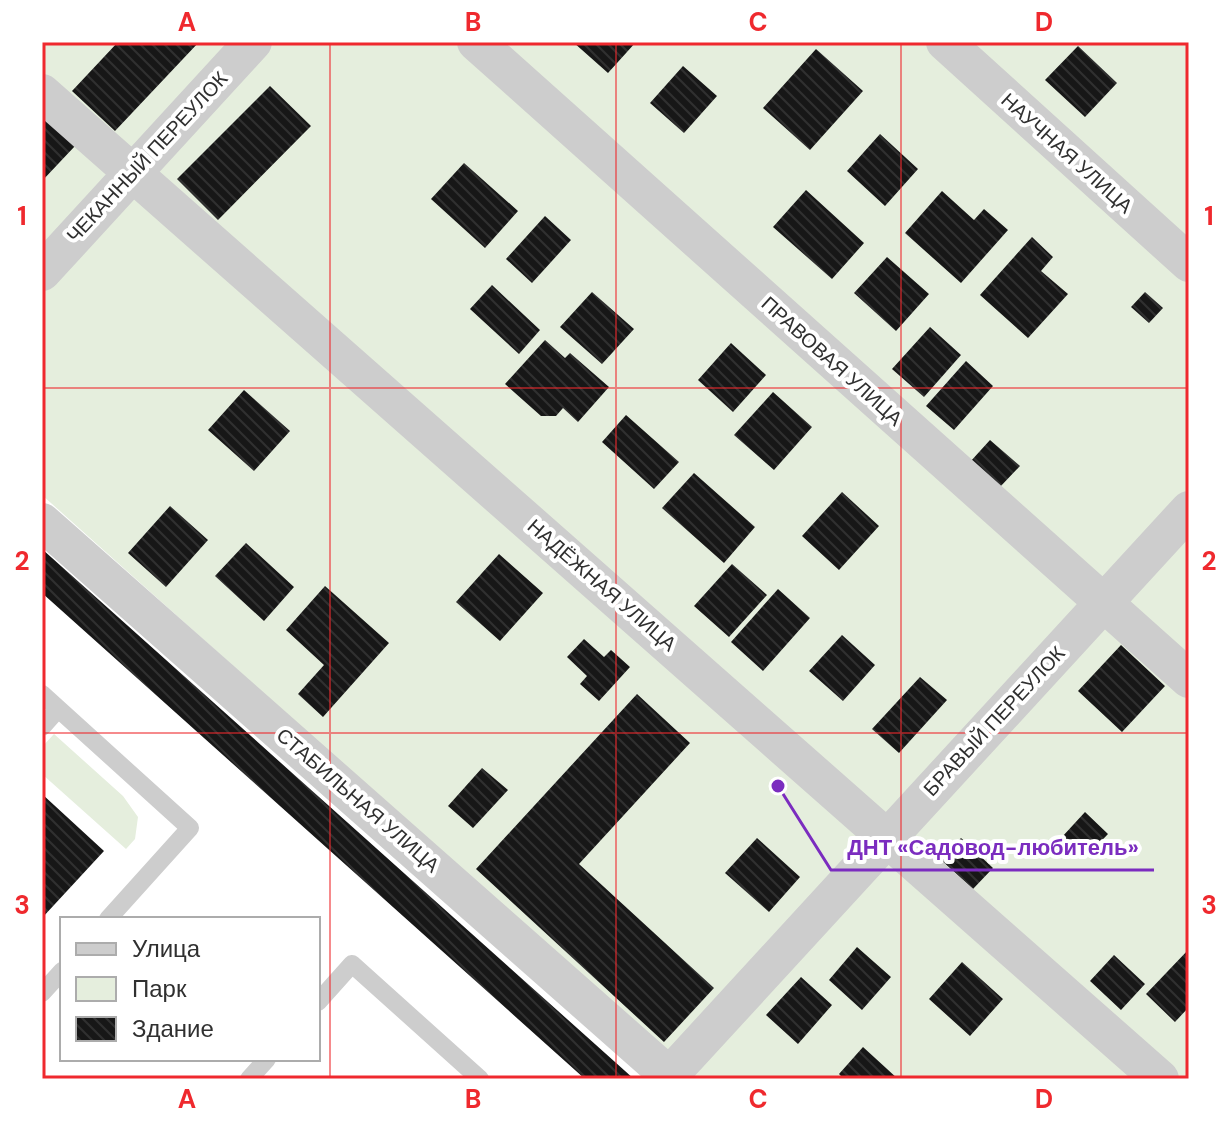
<svg xmlns="http://www.w3.org/2000/svg" width="1231" height="1121" viewBox="0 0 1231 1121" font-family="'DM Sans',sans-serif">
<style>
.green{fill:#e5eedd}
.building{fill:url(#building-back-hatch)}
.lines{fill:none;stroke-linecap:round;stroke-linejoin:round}
.service{stroke:#cdcdcd;stroke-width:18}
.minor{stroke:#cdcdcd;stroke-width:38}
.grid{fill:none;stroke:#ef292e;stroke-width:2;stroke-opacity:0.55}
.labels{text-anchor:middle;dominant-baseline:central;stroke-width:8;stroke-linejoin:round;paint-order:stroke}
.street-label{font-size:20px;fill:#303030;stroke:#fff}
.leader{fill:none;stroke:#7b2cbf;stroke-width:3}
.callout-dot{fill:#7b2cbf;stroke:#fff;stroke-width:3}
.callout-label{font-size:22px;text-anchor:middle;font-weight:bold;fill:#7b2cbf;stroke:#fff;stroke-width:8;stroke-linejoin:round;paint-order:stroke}
.neatline{fill:none;stroke:#ef292e;stroke-width:3}
.grid-label{font-size:26px;text-anchor:middle;font-weight:bold;fill:#ef292e}
</style>
<defs>
<pattern id="building-back-hatch" width="6" height="6" patternUnits="userSpaceOnUse" patternTransform="scale(2)"><rect width="6" height="6" fill="#171717"/><path d="M-1 5l2 2M0 0l6 6M5-1l2 2" fill="none" stroke="#303030"/></pattern>
</defs>
<rect width="100%" height="100%" fill="#fff"/>
<path class="green" d="M 42,42 L 1189,42 L 1189,1079 L 695,1079 L 42,495 Z
M 54,734 L 123,796 L 138,817 L 135,839 L 126,849 L 42,774 L 42,747 Z"/>
<path class="building" d="M 118,42 L 199,42 L 115,131 L 72,91 Z
M 573,42 L 636,42 L 608,73 Z
M 1078,46 L 1117,83 L 1085,117 L 1045,80 Z
M 816,49 L 863,91 L 810,150 L 763,108 Z
M 683,66 L 717,96 L 684,133 L 650,103 Z
M 270,86 L 311,126 L 218,220 L 177,179 Z
M 42,115 L 75,146 L 42,181 Z
M 880,134 L 918,169 L 885,206 L 847,171 Z
M 464,163 L 518,211 L 485,248 L 431,199 Z
M 806,190 L 864,243 L 832,279 L 773,227 Z
M 942,191 L 974,220 L 984,209 L 1008,230 L 961,283 L 905,233 Z
M 545,216 L 571,240 L 532,283 L 506,259 Z
M 1032,237 L 1053,257 L 1041,271 L 1068,294 L 1028,338 L 980,295 Z
M 887,257 L 929,294 L 896,331 L 854,293 Z
M 492,285 L 540,330 L 519,354 L 470,309 Z
M 592,292 L 634,329 L 602,364 L 560,327 Z
M 1145,292 L 1163,308 L 1149,323 L 1131,307 Z
M 930,327 L 961,355 L 924,397 L 892,369 Z
M 545,340 L 565,358 L 570,353 L 609,387 L 578,422 L 563,408 L 556,416 L 541,416 L 505,384 Z
M 731,343 L 766,375 L 733,412 L 698,380 Z
M 966,361 L 993,386 L 954,430 L 926,406 Z
M 244,390 L 290,431 L 254,471 L 208,430 Z
M 773,392 L 812,427 L 774,470 L 734,435 Z
M 626,415 L 679,462 L 654,489 L 602,442 Z
M 990,440 L 1020,466 L 999,488 L 970,462 Z
M 694,473 L 755,527 L 724,563 L 662,508 Z
M 842,492 L 879,526 L 839,570 L 802,536 Z
M 170,506 L 208,540 L 166,587 L 128,553 Z
M 246,543 L 294,587 L 264,621 L 215,576 Z
M 42,549 L 634,1079 L 585,1079 L 42,593 Z
M 499,554 L 543,593 L 500,641 L 456,602 Z
M 732,564 L 767,595 L 729,637 L 694,606 Z
M 325,586 L 389,643 L 323,717 L 298,694 L 324,665 L 286,630 Z
M 778,589 L 810,618 L 763,671 L 731,642 Z
M 842,635 L 875,665 L 843,701 L 809,671 Z
M 584,639 L 604,657 L 611,650 L 630,667 L 599,701 L 580,684 L 587,676 L 567,657 Z
M 1121,645 L 1165,686 L 1122,732 L 1078,691 Z
M 920,677 L 947,700 L 899,753 L 872,729 Z
M 637,694 L 690,743 L 579,864 L 714,988 L 664,1042 L 476,869 Z
M 482,768 L 508,790 L 473,828 L 448,806 Z
M 42,794 L 104,851 L 42,918 Z
M 1085,812 L 1108,834 L 1085,858 L 1062,837 Z
M 757,838 L 800,877 L 769,912 L 725,873 Z
M 961,838 L 993,868 L 973,889 L 941,860 Z
M 857,947 L 891,977 L 862,1010 L 829,980 Z
M 1189,949 L 1189,1007 L 1175,1022 L 1146,994 Z
M 1114,955 L 1145,984 L 1121,1010 L 1090,981 Z
M 962,962 L 1003,999 L 970,1036 L 929,999 Z
M 801,977 L 832,1005 L 798,1044 L 766,1015 Z
M 863,1047 L 898,1079 L 844,1079 L 839,1074 Z"/>
<g class="lines">
<path class="service" d="M 42,694 L 190,828 L 108,919
M 42,727 L 58,709
M 42,993 L 62,971
M 318,1002 L 352,964 L 480,1079
M 249,1079 L 267,1059"/>
<path class="minor" d="M 476,42 L 1189,679
M 945,42 L 1189,263
M 42,93 L 1160,1079
M 42,272 L 253,42
M 42,522 L 673,1079
M 669,1076 L 1189,510"/>
</g>
<path class="grid" d="M 330,42 L 330,1079M 616,42 L 616,1079M 901,42 L 901,1079M 42,388 L 1189,388M 42,733 L 1189,733"/>
<g class="labels">
<g class="street-label">
<text transform="translate(1067 153) rotate(42)">НАУЧНАЯ УЛИЦА</text>
<text transform="translate(147 157) rotate(-47)">ЧЕКАННЫЙ ПЕРЕУЛОК</text>
<text transform="translate(832 361) rotate(42)">ПРАВОВАЯ УЛИЦА</text>
<text transform="translate(602 585) rotate(41)">НАДЁЖНАЯ УЛИЦА</text>
<text transform="translate(994 721) rotate(-47)">БРАВЫЙ ПЕРЕУЛОК</text>
<text transform="translate(358 800) rotate(41)">СТАБИЛЬНАЯ УЛИЦА</text>
</g>
</g>
<path class="leader" d="M778 786L831 870H1154"/>
<circle class="callout-dot" cx="778" cy="786" r="8"/>
<g class="callout-label">
<text x="993" y="855">ДНТ «Садовод-любитель»</text>
</g>
<rect width="1231" height="1121" fill="none" stroke="#ffffff" stroke-width="88"/>
<rect x="60" y="917" width="260" height="144" fill="#ffffff" stroke="#acacac" stroke-width="2"/>
<rect x="76" y="943" width="40" height="12" fill="#cdcdcd" stroke="#acacac" stroke-width="2"/>
<text x="132" y="957" font-size="24" fill="#303030">Улица</text>
<rect x="76" y="977" width="40" height="24" fill="#e5eedd" stroke="#acacac" stroke-width="2"/>
<text x="132" y="997" font-size="24" fill="#303030">Парк</text>
<rect x="76" y="1017" width="40" height="24" fill="url(#building-back-hatch)" stroke="#acacac" stroke-width="2"/>
<text x="132" y="1037" font-size="24" fill="#303030">Здание</text>
<rect x="44" y="44" width="1143" height="1033" class="neatline"/>
<g class="grid-label">
<text x="187" y="31">A</text>
<text x="473" y="31">B</text>
<text x="758" y="31">C</text>
<text x="1044" y="31">D</text>
<text x="22" y="225">1</text>
<text x="1209" y="225">1</text>
<text x="22" y="570">2</text>
<text x="1209" y="570">2</text>
<text x="22" y="914">3</text>
<text x="1209" y="914">3</text>
<text x="187" y="1108">A</text>
<text x="473" y="1108">B</text>
<text x="758" y="1108">C</text>
<text x="1044" y="1108">D</text>
</g>
</svg>
